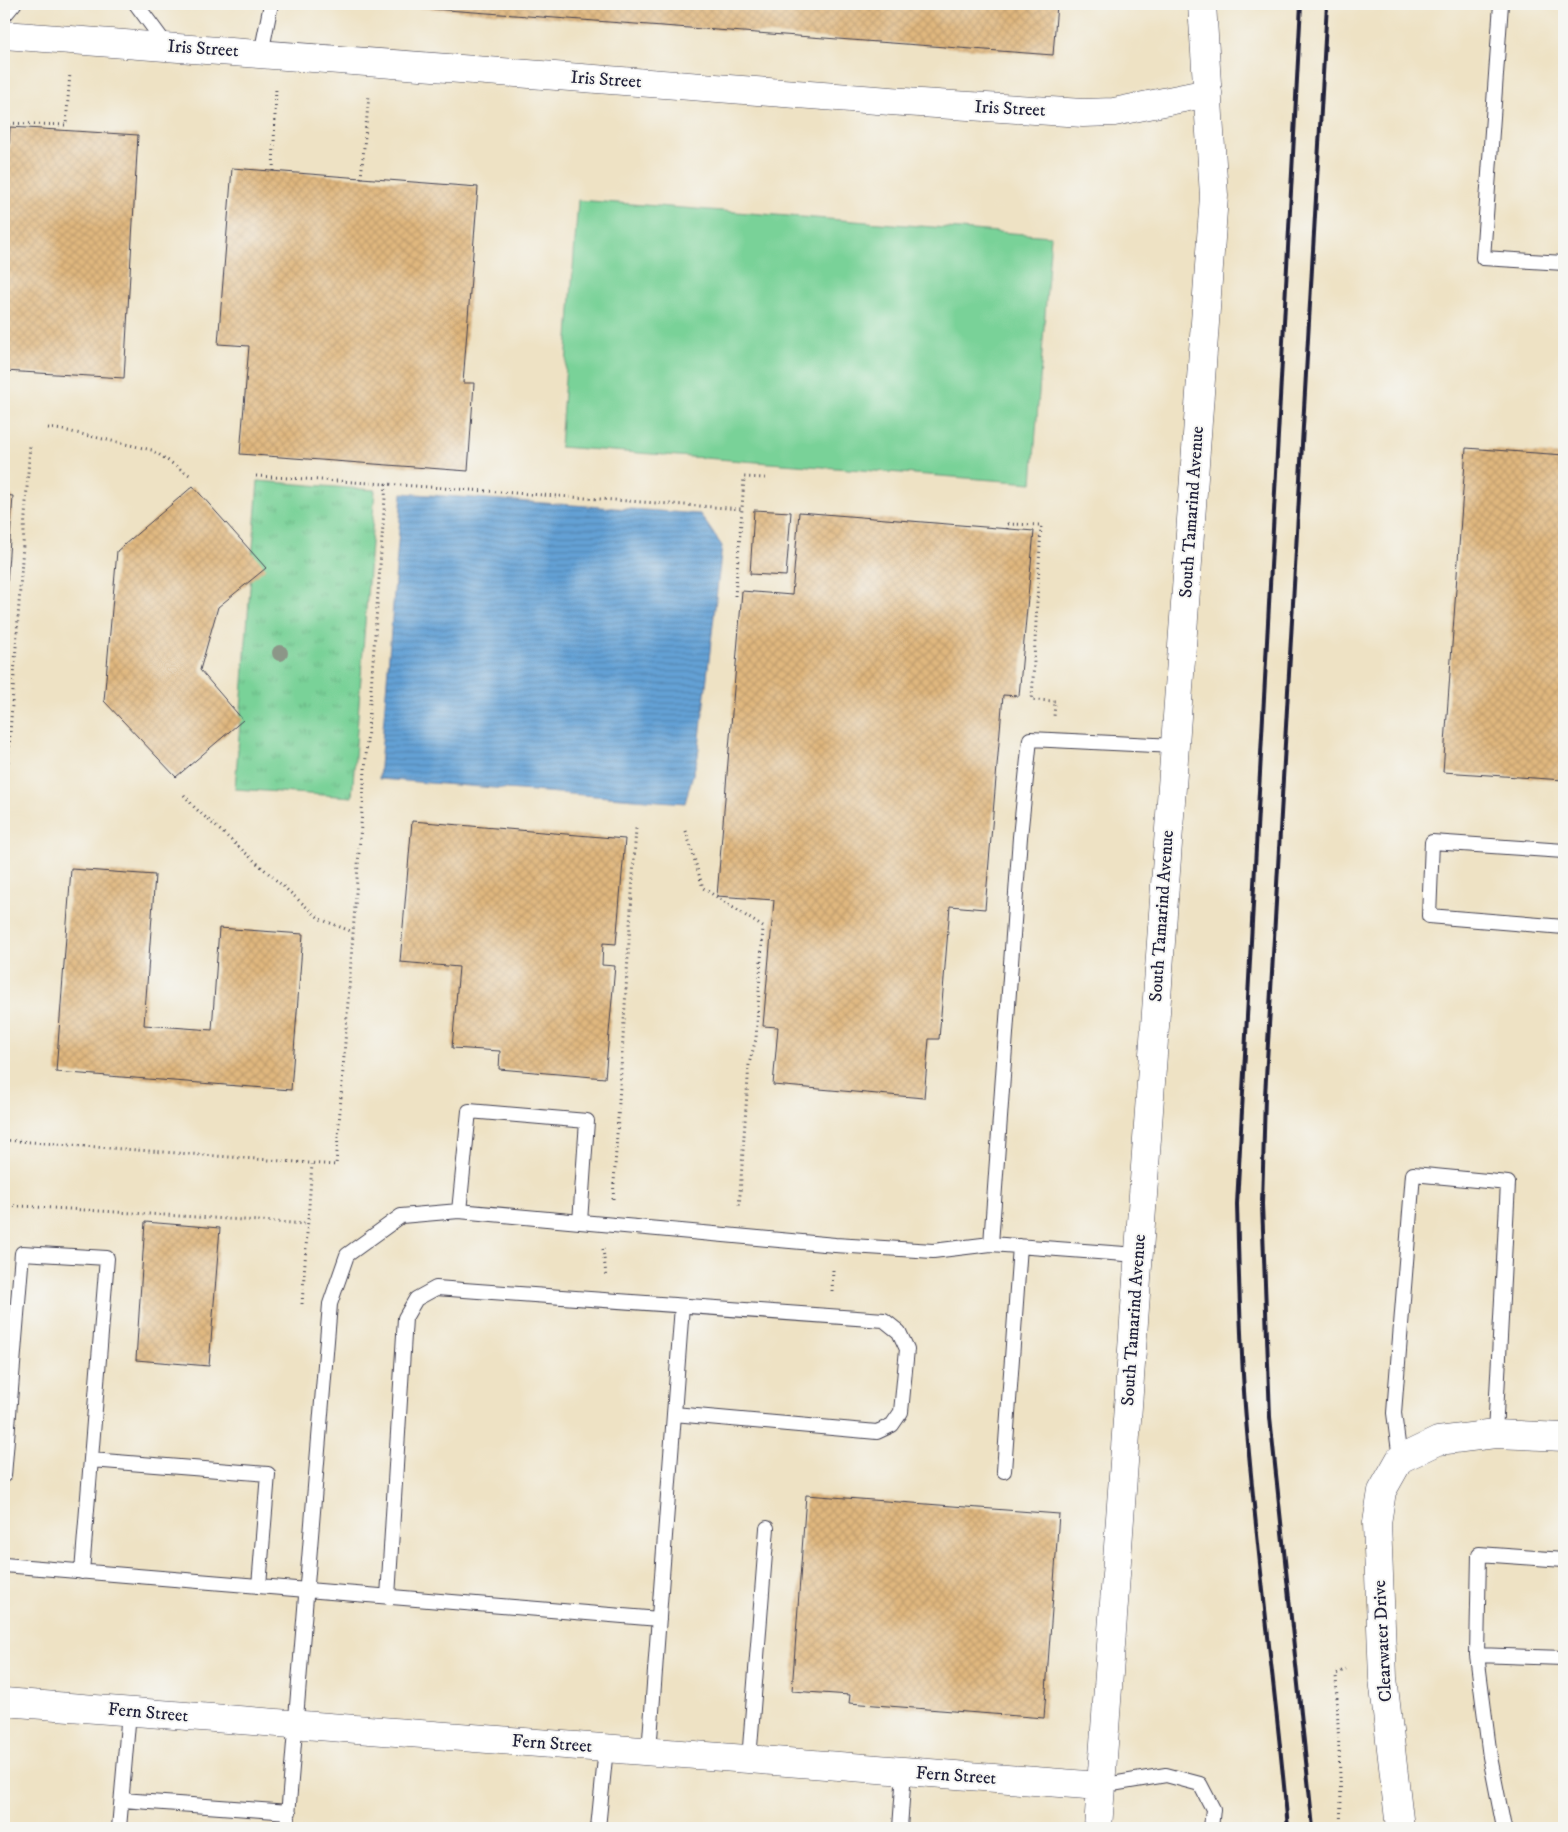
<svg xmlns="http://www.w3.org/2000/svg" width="1568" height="1832" viewBox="0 0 1568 1832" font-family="'IM FELL DW Pica',serif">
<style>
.grass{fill:url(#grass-tufts);stroke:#4e7a6a}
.pitch{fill:#79d298;stroke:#4e7a6a}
.water{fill:url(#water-rules);stroke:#436288}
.building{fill:url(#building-cross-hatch)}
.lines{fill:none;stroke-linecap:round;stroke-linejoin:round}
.service-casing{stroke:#413f50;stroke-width:16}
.minor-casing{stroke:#413f50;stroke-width:29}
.tertiary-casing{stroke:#413f50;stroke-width:29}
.path{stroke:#413f50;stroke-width:3;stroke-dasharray:1 4;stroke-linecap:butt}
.service{stroke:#fff;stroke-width:14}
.minor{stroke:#fff;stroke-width:28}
.tertiary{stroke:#fff;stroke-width:28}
.rail{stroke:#22223b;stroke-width:4}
.tree{fill:#8c9688}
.labels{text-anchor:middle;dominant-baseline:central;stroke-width:4;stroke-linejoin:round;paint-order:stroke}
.street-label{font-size:18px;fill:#22223b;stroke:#f6f6f2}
</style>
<defs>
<pattern id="grass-tufts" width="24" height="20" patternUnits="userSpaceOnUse" patternTransform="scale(1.25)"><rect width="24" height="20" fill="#79d298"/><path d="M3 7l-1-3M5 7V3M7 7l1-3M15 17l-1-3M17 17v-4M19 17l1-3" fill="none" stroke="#68b484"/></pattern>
<pattern id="water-rules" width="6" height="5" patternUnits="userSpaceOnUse" patternTransform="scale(1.25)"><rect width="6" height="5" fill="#64a1d5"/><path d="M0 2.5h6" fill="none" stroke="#5283ae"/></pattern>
<pattern id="building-cross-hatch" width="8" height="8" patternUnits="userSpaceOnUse" patternTransform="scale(1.25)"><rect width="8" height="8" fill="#e0b77e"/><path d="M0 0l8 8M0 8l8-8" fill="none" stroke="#c09d6e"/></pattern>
</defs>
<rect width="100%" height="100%" fill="#f6f6f2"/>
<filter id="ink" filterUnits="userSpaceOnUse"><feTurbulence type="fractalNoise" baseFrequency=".02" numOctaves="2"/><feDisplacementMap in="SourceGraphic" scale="10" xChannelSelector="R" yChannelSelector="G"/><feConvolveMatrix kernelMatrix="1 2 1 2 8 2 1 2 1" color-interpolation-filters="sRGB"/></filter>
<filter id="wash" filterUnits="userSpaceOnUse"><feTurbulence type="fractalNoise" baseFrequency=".0096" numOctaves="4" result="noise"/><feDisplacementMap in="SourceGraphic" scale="20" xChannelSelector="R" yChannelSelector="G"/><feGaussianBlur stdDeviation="1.12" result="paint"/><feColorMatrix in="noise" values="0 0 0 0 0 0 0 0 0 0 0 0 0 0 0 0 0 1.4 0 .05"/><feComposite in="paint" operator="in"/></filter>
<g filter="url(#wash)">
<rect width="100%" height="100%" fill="#eee2c4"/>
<path class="grass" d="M 258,481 L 375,490 L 352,797 L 235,789 Z"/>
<path class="pitch" d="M 578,200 L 1051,236 L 1032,483 L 560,447 Z"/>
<path class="water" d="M 402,493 L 700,514 L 722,546 L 698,756 L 685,803 L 379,779 Z"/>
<g id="blocks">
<path class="building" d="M 393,4 L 1057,4 L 1053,55 L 393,6 Z
M 10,127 L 138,135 L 124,378 L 4,371 L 4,236 Z
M 232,168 L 478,187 L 463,383 L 474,383 L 468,471 L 240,454 L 249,346 L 218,344 Z
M 1466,448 L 1564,455 L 1564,780 L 1443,772 Z
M 193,486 L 266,568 L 218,607 L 200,670 L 243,720 L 176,777 L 104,701 L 117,551 Z
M 4,495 L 13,496 L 5,612 L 4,612 Z
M 754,510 L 791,512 L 786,576 L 750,574 Z
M 799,512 L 1034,531 L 1019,696 L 1003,695 L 985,909 L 950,906 L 939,1039 L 929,1039 L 924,1098 L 773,1085 L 778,1027 L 763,1026 L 774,900 L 717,896 L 742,591 L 792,595 Z
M 412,821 L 625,839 L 616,944 L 603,943 L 602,965 L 615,966 L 605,1078 L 499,1069 L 500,1051 L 452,1048 L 459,967 L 400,962 Z
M 71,869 L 155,875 L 144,1025 L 212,1030 L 219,928 L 303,934 L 291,1090 L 56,1072 Z
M 145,1222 L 220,1228 L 209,1366 L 136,1360 Z
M 806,1495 L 1059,1514 L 1044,1718 L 849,1703 L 850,1695 L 792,1691 Z"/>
</g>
</g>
<g filter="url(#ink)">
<use href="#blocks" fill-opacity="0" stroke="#413f50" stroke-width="1"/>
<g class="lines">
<g class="service-casing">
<path id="service" d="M 136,4 L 167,46
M 1501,4 L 1483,258 L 1564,263
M 4,16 L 14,4
M 261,54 L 271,4
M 1564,851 L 1432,842 L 1429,916 L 1564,927
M 459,1211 L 469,1111 L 587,1121 L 580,1222
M 991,1244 L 1020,837 L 1030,739 L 1175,746
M 1400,1459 L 1394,1413 L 1413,1174 L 1508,1183 L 1495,1434
M 91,1460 L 268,1474 L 259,1586
M 1004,1471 L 1020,1246
M 4,1476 L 22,1253 L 107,1258 L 82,1572
M 1564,1560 L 1479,1554 L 1477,1655 L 1564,1658
M 4,1565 L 659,1619
M 388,1597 L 405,1318 L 416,1299 L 436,1288 L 884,1320 L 899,1332 L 907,1349 L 901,1412 L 892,1425 L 877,1432 L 674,1414
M 1477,1655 L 1490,1757 L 1504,1828
M 649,1752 L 682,1306
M 749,1760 L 767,1528
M 1100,1786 L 1166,1775 L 1200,1784 L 1213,1809 L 1211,1828
M 122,1800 L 289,1812
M 119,1828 L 129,1712
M 287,1828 L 330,1304 L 347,1255 L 401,1216 L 459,1211 L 835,1245 L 933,1251 L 991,1244 L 1138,1255
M 598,1828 L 606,1748
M 900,1828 L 904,1772"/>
</g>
<g class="minor-casing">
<path id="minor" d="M 4,35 L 904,102 L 1083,113 L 1114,112 L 1208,93
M 1400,1828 L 1383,1678 L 1377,1523 L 1382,1491 L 1400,1459 L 1438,1441 L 1495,1434 L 1564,1437"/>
</g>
<g class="tertiary-casing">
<path id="tertiary" d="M 4,1702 L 1100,1786
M 1098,1828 L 1214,196 L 1202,4"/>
</g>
<path class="path" d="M 4,123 L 66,125 L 70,73
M 273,171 L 276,88
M 361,178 L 369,95
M 48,428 L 63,430 L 152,450 L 191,476
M 256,476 L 386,484
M 1007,529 L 1008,524 L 1041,525 L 1032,700 L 1055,701 L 1054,717
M 735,596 L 742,509
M 4,771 L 8,763 L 30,444
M 184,795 L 195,808 L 320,919 L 353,932
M 686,831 L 703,888 L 763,927 L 756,1039 L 749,1064 L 739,1208
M 4,1140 L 336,1165 L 386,484 L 742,509 L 744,477 L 765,478
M 613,1199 L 636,828
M 4,1205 L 308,1224
M 603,1249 L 606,1275
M 832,1291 L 833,1270
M 302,1304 L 312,1164
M 1340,1828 L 1341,1801 L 1336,1674 L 1346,1669"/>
<use href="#service" class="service"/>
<use href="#minor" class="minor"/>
<use href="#tertiary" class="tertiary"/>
<path class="rail" d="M 1288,1828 C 1276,1692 1257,1556 1246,1419 C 1240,1347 1239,1276 1237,1204 L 1301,4
M 1313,1828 L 1270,1417 L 1262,1204 L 1265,1096 L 1327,4"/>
</g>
<circle class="tree" cx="280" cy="653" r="8"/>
</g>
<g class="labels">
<g class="street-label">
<text transform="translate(203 49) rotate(4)">Iris Street</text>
<text transform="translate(606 80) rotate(4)">Iris Street</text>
<text transform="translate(1010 109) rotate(3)">Iris Street</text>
<text transform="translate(1192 512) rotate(-86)">South Tamarind Avenue</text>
<text transform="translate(1162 916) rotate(-86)">South Tamarind Avenue</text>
<text transform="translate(1134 1320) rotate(-86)">South Tamarind Avenue</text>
<text transform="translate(1383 1641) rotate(-93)">Clearwater Drive</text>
<text transform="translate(148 1713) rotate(5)">Fern Street</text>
<text transform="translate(552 1744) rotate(4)">Fern Street</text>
<text transform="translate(956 1776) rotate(4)">Fern Street</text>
</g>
</g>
<rect width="1568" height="1832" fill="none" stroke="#f6f6f2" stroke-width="20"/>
</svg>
